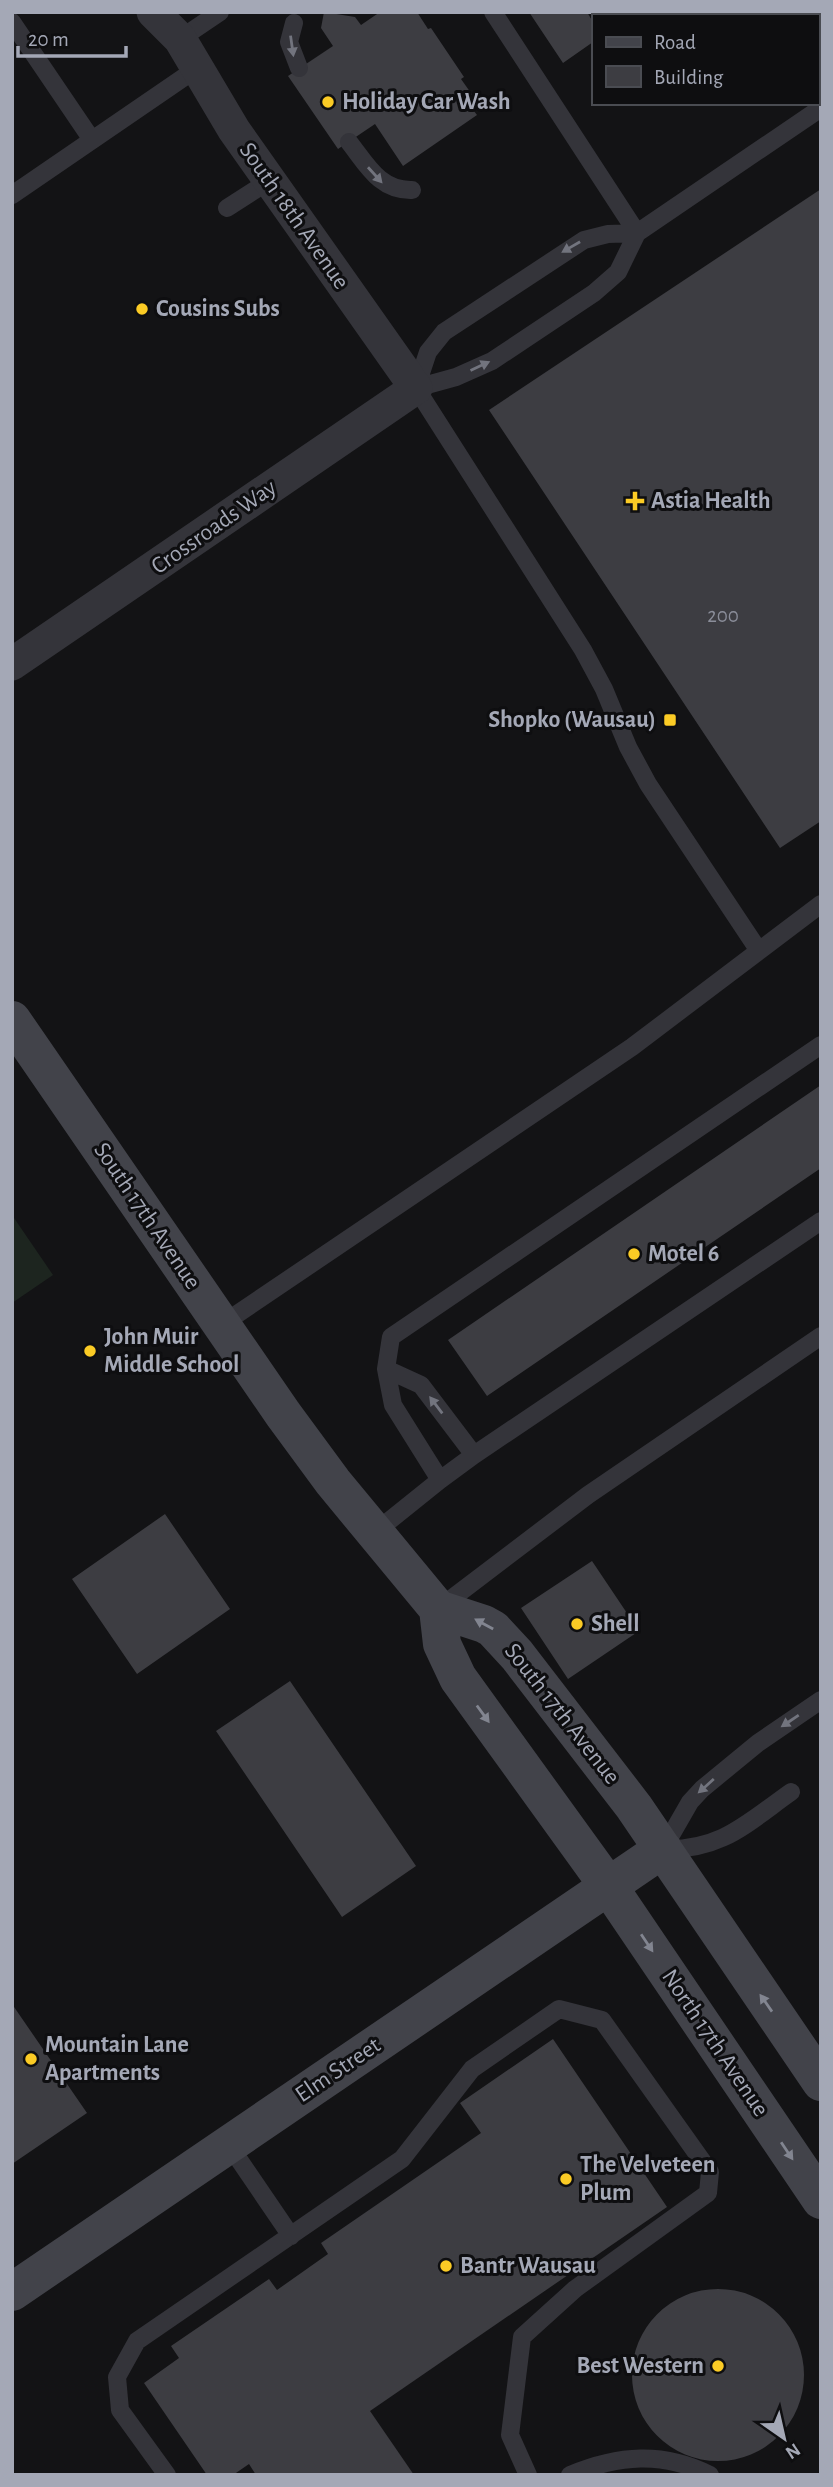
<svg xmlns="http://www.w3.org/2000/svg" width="833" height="2487" viewBox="0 0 833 2487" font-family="'Alegreya Sans',sans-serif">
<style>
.green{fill:#1d251f}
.building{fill:#3d3d42}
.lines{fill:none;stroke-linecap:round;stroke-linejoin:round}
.lane{stroke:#34343a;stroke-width:18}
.street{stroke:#34343a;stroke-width:33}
.secondary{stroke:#42434a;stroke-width:38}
.oneway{fill:#72747e}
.oneway2{fill:#828590}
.poi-dot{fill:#fbcb25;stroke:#0e0e10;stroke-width:2.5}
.labels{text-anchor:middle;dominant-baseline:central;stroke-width:6;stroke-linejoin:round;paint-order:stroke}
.number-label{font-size:21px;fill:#8a8d99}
.poi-label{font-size:24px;font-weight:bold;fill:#a4a8b6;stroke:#0e0e10;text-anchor:start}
.street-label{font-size:24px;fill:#a4a8b6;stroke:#0e0e10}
</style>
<rect width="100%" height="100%" fill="#131315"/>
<path class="green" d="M 12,1215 L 53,1275 L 12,1303 Z"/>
<path class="building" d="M 324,12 L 355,17 L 361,25 L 380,12 L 417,12 L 428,29 L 431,28 L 464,77 L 461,79 L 478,103 L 471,107 L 477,115 L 403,166 L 375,124 L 338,149 L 288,76 L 333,46 L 321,28 Z
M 529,12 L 587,12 L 593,22 L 593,42 L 563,63 Z
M 821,189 L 821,821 L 780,848 L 489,410 Z
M 821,1085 L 821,1168 L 487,1396 L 448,1340 Z
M 165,1514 L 230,1609 L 137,1674 L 72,1579 Z
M 592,1561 L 639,1631 L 568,1679 L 521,1608 Z
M 290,1681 L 416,1866 L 342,1917 L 216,1731 Z
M 12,2004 L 87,2113 L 12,2164 Z
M 553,2039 L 667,2207 L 370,2411 L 414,2475 L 256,2475 L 249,2464 L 233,2475 L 207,2475 L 144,2383 L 179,2358 L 171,2346 L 269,2279 L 277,2290 L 328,2254 L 321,2243 L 481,2133 L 460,2103 Z
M632 2375a86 86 0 1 1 172 0a86 86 0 1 1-172 0Z"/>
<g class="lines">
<path class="lane" d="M 493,12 L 637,233
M 12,22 L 92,140
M 294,23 L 289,42 L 299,68
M 180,39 L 220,12
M 349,142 C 367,165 380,191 412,190
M 12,195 L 196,69
M 227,208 L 269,181
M 637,233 L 608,234 L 584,240 L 444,332 L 428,352 L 416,388 L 583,650 L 604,689 L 628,747 L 648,784 L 759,951
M 416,388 L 456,377 L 492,361 L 594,293 L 618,272 L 637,233 L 821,108
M 221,1325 L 632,1047 L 821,904
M 386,1369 L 421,1385 L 474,1455
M 440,1480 L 393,1405 L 386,1369 L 391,1337 L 821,1045
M 374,1533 L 440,1480 L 474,1455 L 821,1221
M 438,1609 L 588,1495 L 821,1336
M 791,1792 C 747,1823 721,1851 663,1849 L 690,1802 L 702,1789 L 758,1743 L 821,1700
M 229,2145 L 291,2236
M 167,2475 L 120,2410 L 117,2377 L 137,2341 L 402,2159 L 472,2069 L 559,2009 L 602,2020 L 710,2172 L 708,2193 L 575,2289 L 522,2337 L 510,2435 L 528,2475
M 570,2475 C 618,2455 663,2451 710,2475"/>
<path class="street" d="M 12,664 L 416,388 L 234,130 L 180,39 L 153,12"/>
<path class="secondary" d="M 12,1020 L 283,1414 L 333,1482 L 438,1609 L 484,1624 L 493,1629 L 517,1655 L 634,1807 L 821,2082
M 438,1609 L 442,1644 L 458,1678 L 609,1887 L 821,2200
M 12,2292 L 663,1849"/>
</g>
<defs><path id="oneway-solid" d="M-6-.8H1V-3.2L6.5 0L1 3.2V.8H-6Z" transform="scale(1.75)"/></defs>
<g class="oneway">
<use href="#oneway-solid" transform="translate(292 46) rotate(82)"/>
<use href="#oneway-solid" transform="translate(375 175) rotate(48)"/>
<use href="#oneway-solid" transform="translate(571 247) rotate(150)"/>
<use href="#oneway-solid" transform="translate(480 366) rotate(-25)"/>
<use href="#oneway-solid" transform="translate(436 1405) rotate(-127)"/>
<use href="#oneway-solid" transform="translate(790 1721) rotate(146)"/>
<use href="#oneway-solid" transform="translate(706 1786) rotate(138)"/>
</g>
<g class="oneway2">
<use href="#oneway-solid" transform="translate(484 1624) rotate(-151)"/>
<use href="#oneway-solid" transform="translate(483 1714) rotate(54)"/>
<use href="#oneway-solid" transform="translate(647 1943) rotate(56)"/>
<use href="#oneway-solid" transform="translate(766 2003) rotate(-125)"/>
<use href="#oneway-solid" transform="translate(787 2151) rotate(56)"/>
</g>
<g class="poi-dot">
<circle cx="328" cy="102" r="7"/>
<circle cx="142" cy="309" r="7"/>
<path d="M631.5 490.5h7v7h7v7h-7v7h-7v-7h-7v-7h7z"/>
<rect x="663" y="713" width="14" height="14" rx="3.5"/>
<circle cx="634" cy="1254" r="7"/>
<circle cx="90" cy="1351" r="7"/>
<circle cx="577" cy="1624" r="7"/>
<circle cx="31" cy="2059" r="7"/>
<circle cx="566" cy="2179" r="7"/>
<circle cx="446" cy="2266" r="7"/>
<circle cx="718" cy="2366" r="7"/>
</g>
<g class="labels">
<g class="number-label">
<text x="723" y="615">200</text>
</g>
<g class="poi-label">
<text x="342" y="102">Holiday Car Wash</text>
<text x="156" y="309">Cousins Subs</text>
<text x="651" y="501">Astia Health</text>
<text x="656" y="720" text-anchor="end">Shopko (Wausau)</text>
<text x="648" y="1254">Motel 6</text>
<text x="104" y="1337">John Muir<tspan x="104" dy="28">Middle School</tspan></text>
<text x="591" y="1624">Shell</text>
<text x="45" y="2045">Mountain Lane<tspan x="45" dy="28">Apartments</tspan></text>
<text x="580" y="2165">The Velveteen<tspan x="580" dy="28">Plum</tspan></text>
<text x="460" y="2266">Bantr Wausau</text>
<text x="704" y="2366" text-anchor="end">Best Western</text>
</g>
<g class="street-label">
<text transform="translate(294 216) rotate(55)">South 18th Avenue</text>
<text transform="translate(214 527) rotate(-35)">Crossroads Way</text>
<text transform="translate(147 1216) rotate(56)">South 17th Avenue</text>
<text transform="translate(562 1714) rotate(52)">South 17th Avenue</text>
<text transform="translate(715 2043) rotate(56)">North 17th Avenue</text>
<text transform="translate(338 2070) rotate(-34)">Elm Street</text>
</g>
</g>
<rect width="833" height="2487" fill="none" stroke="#a4a8b6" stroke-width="28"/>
<rect x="592" y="14" width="228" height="91" fill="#0e0e10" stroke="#4a4c52" stroke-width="2"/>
<rect x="606" y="37" width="35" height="10" fill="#42434a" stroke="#4a4c52" stroke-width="2"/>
<text x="654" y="49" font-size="21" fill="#a4a8b6">Road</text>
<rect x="606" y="66" width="35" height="21" fill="#3d3d42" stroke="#4a4c52" stroke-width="2"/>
<text x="654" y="84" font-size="21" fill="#a4a8b6">Building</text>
<g transform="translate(784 2438) rotate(146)" stroke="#0e0e10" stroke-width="5" paint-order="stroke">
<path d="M0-5L12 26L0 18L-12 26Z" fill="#a4a8b6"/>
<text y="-10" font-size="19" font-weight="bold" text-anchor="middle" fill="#a4a8b6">N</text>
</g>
<path d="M18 46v10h108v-10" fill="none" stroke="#a4a8b6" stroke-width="3.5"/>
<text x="28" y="46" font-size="21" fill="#a4a8b6" stroke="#0e0e10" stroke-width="5" paint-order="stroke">20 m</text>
</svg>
